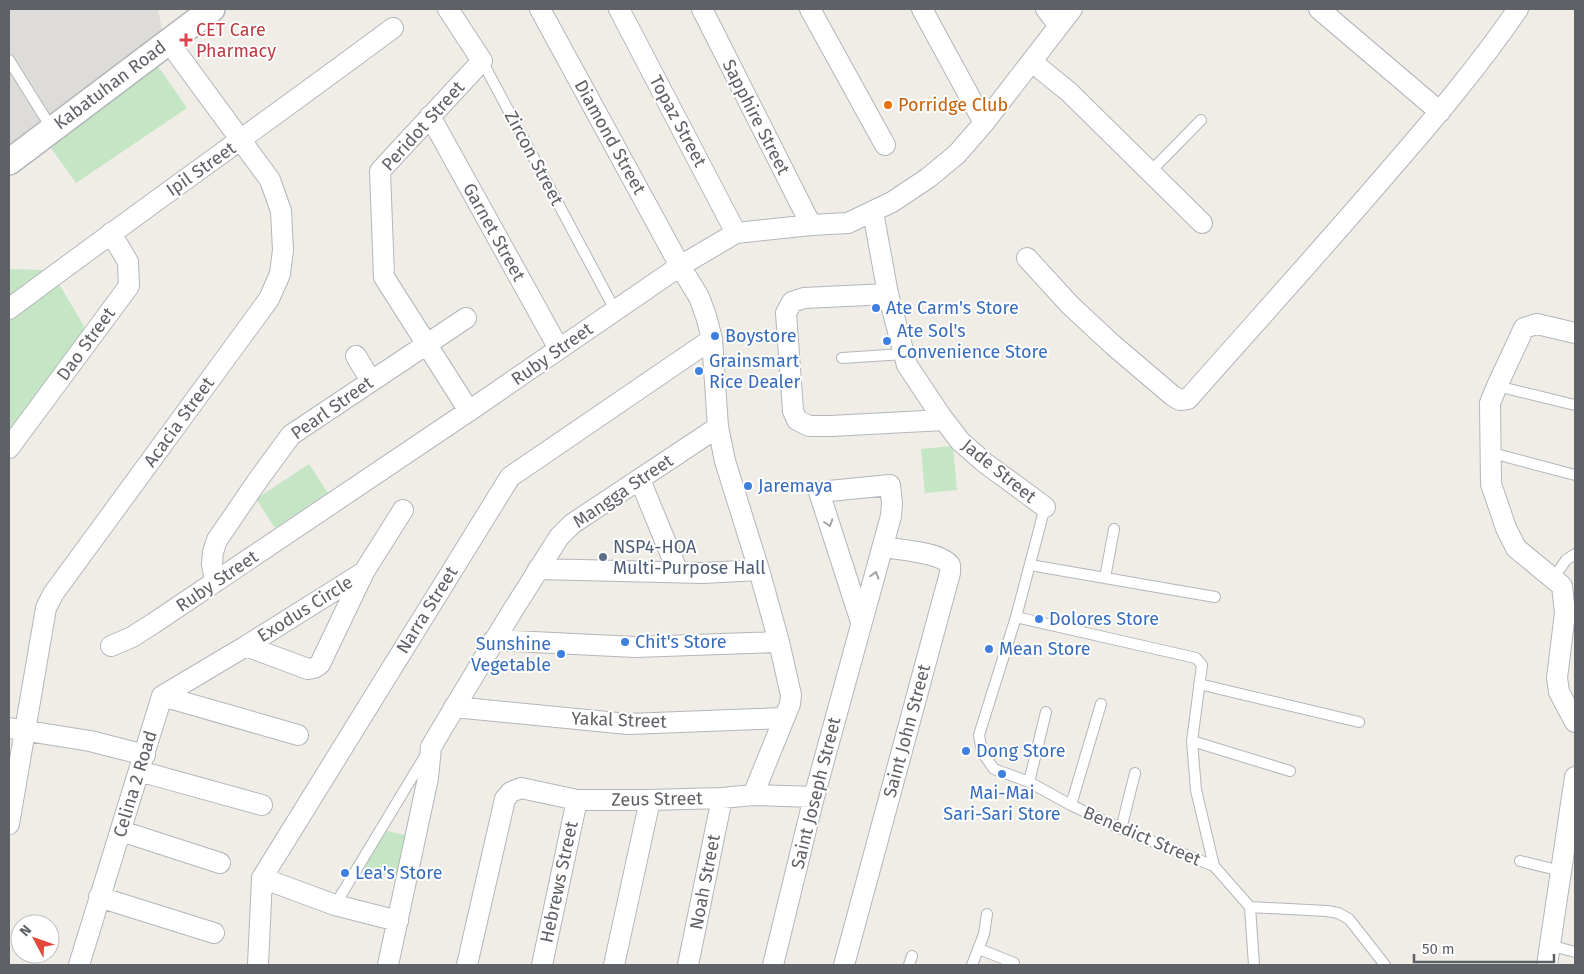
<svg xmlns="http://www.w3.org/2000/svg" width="1584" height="974" viewBox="0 0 1584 974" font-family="'Fira Sans',sans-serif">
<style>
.industrial{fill:#dedcd8}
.green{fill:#c4e6c4}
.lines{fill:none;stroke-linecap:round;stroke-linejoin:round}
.service-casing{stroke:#b3b6ba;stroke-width:12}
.minor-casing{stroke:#b3b6ba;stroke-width:22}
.tertiary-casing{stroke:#b3b6ba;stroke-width:28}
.service{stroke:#fff;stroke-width:10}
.minor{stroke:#fff;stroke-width:20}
.tertiary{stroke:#fff;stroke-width:25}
.oneway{stroke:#9ea0a3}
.health-dot{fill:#e0444e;stroke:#fff;stroke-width:2}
.food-dot{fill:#e8710a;stroke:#fff;stroke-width:2}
.shop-dot{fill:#3f7fe0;stroke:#fff;stroke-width:2}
.service-dot{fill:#5c6f8a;stroke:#fff;stroke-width:2}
.labels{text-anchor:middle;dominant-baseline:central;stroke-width:4;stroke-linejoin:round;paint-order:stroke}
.health-label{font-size:18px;fill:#be3a42;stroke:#fff;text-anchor:start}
.street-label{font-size:18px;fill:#5e6166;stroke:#fff}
.food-label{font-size:18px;fill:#c56008;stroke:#fff;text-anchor:start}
.shop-label{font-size:18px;fill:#366cbe;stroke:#fff;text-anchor:start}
.service-label{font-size:18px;fill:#4e5e75;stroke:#fff;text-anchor:start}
</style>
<rect width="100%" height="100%" fill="#efede6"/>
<path class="industrial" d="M 9,9 L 158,9 L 162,30 L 9,145 Z"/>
<path class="green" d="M 153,59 L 187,108 L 76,183 L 46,141 Z
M 9,269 L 44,270 L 50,275 L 9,304 Z
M 56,279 L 88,333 L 9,440 L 9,314 Z
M 953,446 L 957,490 L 925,493 L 921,449 Z
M 309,464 L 328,493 L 275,528 L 256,499 Z
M 383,830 L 413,837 L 404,879 L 361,868 Z"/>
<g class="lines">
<g class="service-casing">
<path id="service" d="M 9,60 L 52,129
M 482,61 L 615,310
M 1150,172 L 1201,120
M 842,358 L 904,354
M 1497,386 L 1575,405
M 1492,453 L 1575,475
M 1045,507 L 1016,617 L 979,735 L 982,752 L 994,769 L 1029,782 L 1071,805 L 1121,829 L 1214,866
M 1030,565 L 1215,597
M 1105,578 L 1114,529
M 1553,579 L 1566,560 L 1575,554
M 1016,617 L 1196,658 L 1202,665 L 1192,741 L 1196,790 L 1214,866 L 1250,907 L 1254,965
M 1199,684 L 1359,722
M 1192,741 L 1290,771
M 1029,782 L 1046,712
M 1071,805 L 1101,704
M 1121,829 L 1135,773
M 1520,861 L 1561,871
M 335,905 L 425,756
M 1250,907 L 1327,911 L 1338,913 L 1349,919 L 1385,965
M 1549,945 L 1575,952
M 979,949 L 1014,963
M 909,965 L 912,956
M 972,965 L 984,934 L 987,914"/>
</g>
<g class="minor-casing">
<path id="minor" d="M 448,9 L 482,61 L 380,171 L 384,277 L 469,411
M 540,9 L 680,266 L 699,297 L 706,316 L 712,339 L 718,427 L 725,461 L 759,570 L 779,642 L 791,695 L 790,704 L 753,795
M 619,9 L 736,233
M 702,9 L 811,225
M 810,9 L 885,145
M 922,9 L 984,123
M 1046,9 L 1059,26
M 1319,9 L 1440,112
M 1032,62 L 1069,92 L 1202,223
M 430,116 L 559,349
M 873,212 L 888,294 L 907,365 L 941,416 L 960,441 L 985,463 L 1045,507
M 1027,258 L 1070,305 L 1113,345 L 1173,396 L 1180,400 L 1188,399 C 1255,323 1323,248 1388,172 C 1434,119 1479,66 1518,9
M 888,294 L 804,298 L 792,302 L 786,313 L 793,411 L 797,420 L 809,426 L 831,426 L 944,420
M 9,309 C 136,214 265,123 393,28
M 1575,333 L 1537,324 L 1524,328 L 1497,386 L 1490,403 L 1491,484 L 1506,528 L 1516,548 L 1562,586 L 1565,613 L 1557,678 L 1559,692 L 1575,722
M 356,356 L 371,381
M 9,448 L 129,286 L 128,262 L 111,233
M 640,480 L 678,572
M 538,569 L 703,573 L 759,570
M 215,582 L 212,564 L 213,552 L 217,540 L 258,480 L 291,435 L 466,318
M 494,640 L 635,647 L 779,642
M 111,646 L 132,637 L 154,623 L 469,411 L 680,266 L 736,233 L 811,225 L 848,223 L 892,202 L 928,178 L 957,154 L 984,123 L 1072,9
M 246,646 L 308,669 L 314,668 L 320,664 L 364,572 L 403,510
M 162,696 L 298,735
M 454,707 L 628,724 L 784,718
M 9,728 L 90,741 L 145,755
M 139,771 L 262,805
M 9,824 L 46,608 L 53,594 L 269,299 L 280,274 L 283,250 L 281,211 L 270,180 L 168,41
M 121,831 L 220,863
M 262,878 L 335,905 L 398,921
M 99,897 L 214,933
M 79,965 L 162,696 L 246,646 L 364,572
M 258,965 L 262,878 L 510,477 L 712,339
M 388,965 L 428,778 L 431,747 L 508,618 L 559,537 L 572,524 L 718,427
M 467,965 L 505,799 L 511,792 L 521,788 L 577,800 L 650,800 L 722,798 L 753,795 L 814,797
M 542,965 L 577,800
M 614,965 L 650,800
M 688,965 L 722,798
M 773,965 L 814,797 L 891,516 L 892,503 L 890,485 L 819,492 L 861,622
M 844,965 L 950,573 L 950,565 C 940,552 900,550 883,547
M 1547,965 L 1575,777"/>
</g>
<g class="tertiary-casing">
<path id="tertiary" d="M 9,162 L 212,9"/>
</g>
<use href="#service" class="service"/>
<use href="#minor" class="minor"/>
<use href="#tertiary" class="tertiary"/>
</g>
<defs><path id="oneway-chevron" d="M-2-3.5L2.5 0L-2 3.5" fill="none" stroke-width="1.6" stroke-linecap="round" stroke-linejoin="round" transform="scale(1.25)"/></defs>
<g class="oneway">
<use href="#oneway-chevron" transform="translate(829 523) rotate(72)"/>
<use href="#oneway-chevron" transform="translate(875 575) rotate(-74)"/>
</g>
<path class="health-dot" d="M183.5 32.5h5v5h5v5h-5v5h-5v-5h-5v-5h5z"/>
<circle class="food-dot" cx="888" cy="105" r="5"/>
<g class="shop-dot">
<circle cx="876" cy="308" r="5"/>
<circle cx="715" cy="336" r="5"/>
<circle cx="887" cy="341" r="5"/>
<circle cx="699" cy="371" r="5"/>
<circle cx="748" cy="486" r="5"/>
<circle cx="1039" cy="619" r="5"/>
<circle cx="625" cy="642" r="5"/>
<circle cx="989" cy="649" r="5"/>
<circle cx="561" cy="654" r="5"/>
<circle cx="966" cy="751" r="5"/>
<circle cx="1002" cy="774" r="5"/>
<circle cx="345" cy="873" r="5"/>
</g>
<circle class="service-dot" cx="603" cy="557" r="5"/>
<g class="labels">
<g class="health-label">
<text x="196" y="30">CET Care<tspan x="196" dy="21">Pharmacy</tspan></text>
</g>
<g class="street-label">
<text transform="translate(110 85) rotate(-37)">Kabatuhan Road</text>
<text transform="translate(756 117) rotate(63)">Sapphire Street</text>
<text transform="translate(678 121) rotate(62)">Topaz Street</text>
<text transform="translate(423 126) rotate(-48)">Peridot Street</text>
<text transform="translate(610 137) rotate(61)">Diamond Street</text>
<text transform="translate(534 158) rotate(62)">Zircon Street</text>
<text transform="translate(201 169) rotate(-35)">Ipil Street</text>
<text transform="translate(494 232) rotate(61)">Garnet Street</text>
<text transform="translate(86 344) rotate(-54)">Dao Street</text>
<text transform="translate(552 354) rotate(-35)">Ruby Street</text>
<text transform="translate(332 408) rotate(-35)">Pearl Street</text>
<text transform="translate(179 422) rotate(-54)">Acacia Street</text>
<text transform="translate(999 471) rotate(39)">Jade Street</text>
<text transform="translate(623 491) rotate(-34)">Mangga Street</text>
<text transform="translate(217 581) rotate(-34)">Ruby Street</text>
<text transform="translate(305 609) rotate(-32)">Exodus Circle</text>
<text transform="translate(427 610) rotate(-58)">Narra Street</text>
<text transform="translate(619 720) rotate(2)">Yakal Street</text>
<text transform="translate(907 731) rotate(-75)">Saint John Street</text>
<text transform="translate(135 784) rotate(-73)">Celina 2 Road</text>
<text transform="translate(816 793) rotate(-76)">Saint Joseph Street</text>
<text transform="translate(657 799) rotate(-1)">Zeus Street</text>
<text transform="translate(1142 836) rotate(23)">Benedict Street</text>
<text transform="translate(559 882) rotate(-78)">Hebrews Street</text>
<text transform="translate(705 882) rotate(-79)">Noah Street</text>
</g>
<g class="food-label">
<text x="898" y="105">Porridge Club</text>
</g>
<g class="shop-label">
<text x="886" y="308">Ate Carm's Store</text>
<text x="897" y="331">Ate Sol's<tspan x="897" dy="21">Convenience Store</tspan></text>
<text x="725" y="336">Boystore</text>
<text x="709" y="361">Grainsmart<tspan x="709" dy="21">Rice Dealer</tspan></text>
<text x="758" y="486">Jaremaya</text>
<text x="1049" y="619">Dolores Store</text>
<text x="635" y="642">Chit's Store</text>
<text x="551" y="644" text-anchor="end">Sunshine<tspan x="551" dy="21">Vegetable</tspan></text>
<text x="999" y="649">Mean Store</text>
<text x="976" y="751">Dong Store</text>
<text x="1002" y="793" text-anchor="middle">Mai-Mai<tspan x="1002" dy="21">Sari-Sari Store</tspan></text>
<text x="355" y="873">Lea's Store</text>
</g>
<g class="service-label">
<text x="613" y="547">NSP4-HOA<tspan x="613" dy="21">Multi-Purpose Hall</tspan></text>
</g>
</g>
<rect width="1584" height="974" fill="none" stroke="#5e6166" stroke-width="20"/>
<g transform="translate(35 939) rotate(311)"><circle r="24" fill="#ffffff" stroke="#bfc0c2"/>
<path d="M0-4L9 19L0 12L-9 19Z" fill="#e34838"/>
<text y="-8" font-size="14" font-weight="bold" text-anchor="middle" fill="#5e6166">N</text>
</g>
<path d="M1414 954v8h140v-8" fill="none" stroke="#5e6166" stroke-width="2.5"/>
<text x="1422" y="954" font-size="15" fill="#5e6166" stroke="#ffffff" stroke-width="4" paint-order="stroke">50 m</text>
</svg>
